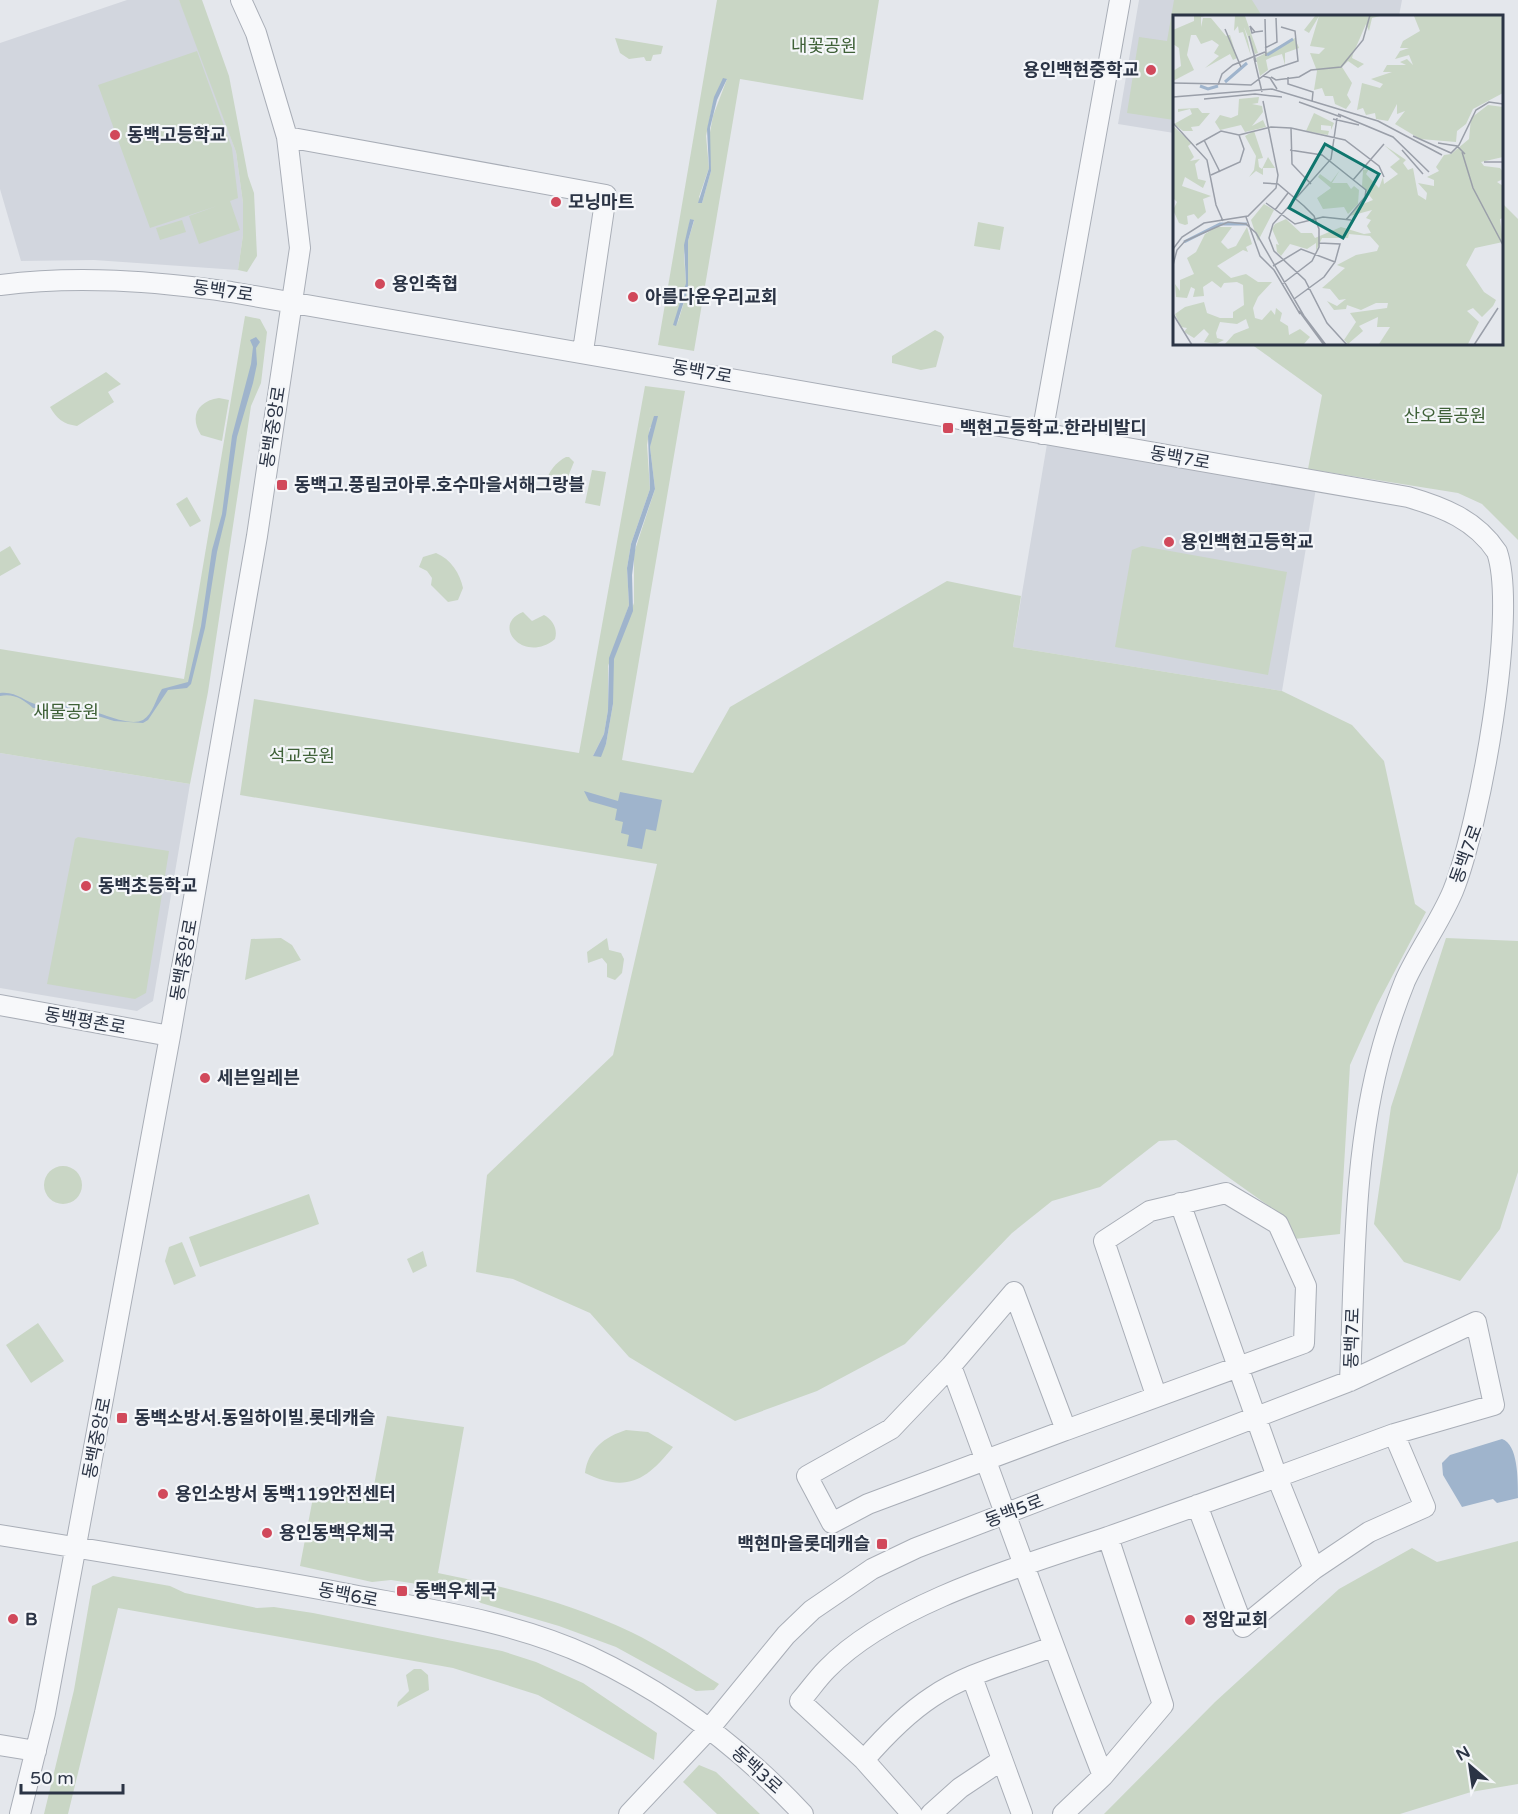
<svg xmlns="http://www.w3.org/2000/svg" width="1518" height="1814" viewBox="0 0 1518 1814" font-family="'Varela Round','Noto Sans KR',sans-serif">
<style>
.built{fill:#d2d6de}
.green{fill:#c9d6c5;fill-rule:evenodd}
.water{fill:#9fb4cc}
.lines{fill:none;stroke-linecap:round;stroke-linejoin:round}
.minor-casing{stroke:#a9aeb7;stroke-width:22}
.minor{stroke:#f7f8fa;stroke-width:20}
.poi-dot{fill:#d1495b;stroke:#f4f6f9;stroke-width:2}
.labels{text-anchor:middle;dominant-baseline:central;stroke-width:4.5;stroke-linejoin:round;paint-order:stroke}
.park-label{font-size:18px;fill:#3f6138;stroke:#f4f6f9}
.poi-label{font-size:18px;font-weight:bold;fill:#2b3445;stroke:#f4f6f9;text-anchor:start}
.street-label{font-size:18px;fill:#2b3445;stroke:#f4f6f9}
.inset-river{fill:none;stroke:#9fb4cc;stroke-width:3}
.inset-road{fill:none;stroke:#9a9fa9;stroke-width:1.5}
.view{fill:#0f766e;fill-opacity:0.15;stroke:#0f766e;stroke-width:3}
.inset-edge{fill:none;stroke:#2b3445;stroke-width:3}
</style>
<rect width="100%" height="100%" fill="#e4e7ec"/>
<path class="built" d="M 127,0 L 179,0 L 187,16 L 236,152 L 243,203 L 243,235 L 238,270 L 94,260 L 21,261 L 0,189 L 0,43 Z
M 1139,0 L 1402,0 L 1399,16 L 1174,16 L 1174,133 L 1118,124 Z
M 1047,444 L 1316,488 L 1282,691 L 1013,647 Z
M 0,753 L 190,784 L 153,1001 L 137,1011 L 0,988 Z"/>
<path class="green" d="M 179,0 L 202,0 L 229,76 L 248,176 L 254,193 L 257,256 L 247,272 L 238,270 L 243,235 L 243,203 L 236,152 Z
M 717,0 L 879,0 L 863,100 L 740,79 L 694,351 L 658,345 ZM 727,79 L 713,116 L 708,143 L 711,171 L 702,203 L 699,197 L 709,168 L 706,136 L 712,107 L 720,85 ZM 690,219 L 694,221 L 688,241 L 688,289 L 677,325 L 686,283 L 684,255 Z
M 1174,0 L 1252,0 L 1262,16 L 1174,16 L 1174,120 L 1127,113 L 1139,37 L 1167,41 Z
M 615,38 L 663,46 L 661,54 L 653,55 L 651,61 L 646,61 L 644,57 L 629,59 L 620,53 Z
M 197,51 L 232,148 L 238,198 L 230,201 L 240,230 L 199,244 L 189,216 L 217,206 L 150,228 L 98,85 Z
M 1502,203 L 1518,219 L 1518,540 L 1482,504 L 1458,493 L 1308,469 L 1322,395 L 1251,344 L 1502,344 Z
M 182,220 L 186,232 L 160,240 L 156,228 Z
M 978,222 L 1004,227 L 1000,250 L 974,246 Z
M 245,316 L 260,319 L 267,332 L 261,383 L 251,406 L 208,692 L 190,784 L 0,753 L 0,649 L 184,679 Z
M 935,330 L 941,333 L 944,337 L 936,367 L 921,370 L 892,363 L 892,356 Z
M 106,372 L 121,384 L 108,392 L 114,402 L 77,426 C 63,424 57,419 50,407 Z
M 645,386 L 685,391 L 622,760 L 693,773 L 730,707 L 947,581 L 1021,596 L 1013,647 L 1282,691 L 1352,725 L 1384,761 L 1415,904 L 1426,912 L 1377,1005 L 1350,1065 L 1340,1234 L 1294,1239 L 1287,1219 L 1176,1140 L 1159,1141 L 1100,1187 L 1052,1201 L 1012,1233 L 905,1344 L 817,1391 L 735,1421 L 629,1357 L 590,1313 L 513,1279 L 476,1272 L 487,1175 L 613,1055 L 657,864 L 240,795 L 254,699 L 579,753 ZM 650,427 L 653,428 L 650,447 L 655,489 L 634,553 L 634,603 L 613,659 L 613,704 L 606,744 L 602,752 L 593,756 L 604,734 L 608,710 L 608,666 L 629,605 L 627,568 L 631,544 L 650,489 L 647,445 Z
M 219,398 L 229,400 L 222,441 L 201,435 C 189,416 198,401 219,398 Z
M 566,457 L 569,457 L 574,462 L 565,484 L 558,490 L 549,487 L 546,483 C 548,472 556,462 566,457 Z
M 592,470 L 606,472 L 600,506 L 585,503 Z
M 187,497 L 201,521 L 190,527 L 176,504 Z
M 10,546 L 21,564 L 0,576 L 0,552 Z
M 1142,546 L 1287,572 L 1268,675 L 1115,647 L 1132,550 Z
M 436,553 C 451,559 460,574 463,588 L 458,600 L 448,602 L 431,585 L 432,578 L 427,571 L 419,567 L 423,557 Z
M 523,612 L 532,621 L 544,615 C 553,620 558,629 555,639 C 524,665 490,625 523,612 Z
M 78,837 L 169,851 L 146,993 L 135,999 L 47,984 L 75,839 Z
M 281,938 L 292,945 L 301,960 L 245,980 L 251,939 Z
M 607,938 L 609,950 L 621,953 L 624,959 L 622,973 L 615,980 L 607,977 L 607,964 L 602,958 L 588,963 L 587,952 Z
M 1446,938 L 1518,941 L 1518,1172 L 1500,1229 L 1460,1281 L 1404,1262 L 1374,1224 L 1391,1107 Z
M44 1185a19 19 0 1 1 38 0a19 19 0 1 1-38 0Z
M 309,1194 L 319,1224 L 200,1267 L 189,1237 Z
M 182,1242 L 196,1276 L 174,1285 L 165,1261 L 169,1247 Z
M 423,1251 L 427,1266 L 413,1273 L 407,1259 Z
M 38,1323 L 64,1361 L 31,1383 L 6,1345 Z
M 387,1416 L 464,1427 L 438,1573 C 503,1586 571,1603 631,1632 C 662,1647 690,1666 719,1684 L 714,1690 L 696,1691 L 616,1647 L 559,1626 L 481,1603 L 463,1591 L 391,1580 L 372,1582 L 300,1566 L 315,1487 L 372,1496 Z
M 626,1430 L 648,1432 L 673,1447 C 646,1481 626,1493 585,1473 C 588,1450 604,1437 626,1430 Z
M 1518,1541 L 1518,1784 L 1471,1792 L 1400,1814 L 1104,1814 L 1215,1702 L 1339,1589 L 1412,1548 L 1437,1562 Z
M 113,1576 L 170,1586 L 185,1593 L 257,1608 L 274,1607 L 313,1613 L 502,1651 L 536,1662 L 583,1683 L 657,1733 L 654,1760 L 538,1695 L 453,1668 L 118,1608 L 68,1814 L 44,1814 L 74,1690 L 92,1586 Z
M 414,1669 L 421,1669 L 428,1675 L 429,1690 L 397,1707 L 398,1702 L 409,1691 L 406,1675 Z
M 699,1765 L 716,1772 L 760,1814 L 717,1814 L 683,1782 Z"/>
<path class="water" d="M 723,78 L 727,79 L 717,100 L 710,128 L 711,171 L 702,203 L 698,203 L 709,168 L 707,129 L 714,97 Z
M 690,219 L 694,220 L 688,241 L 688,289 L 676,326 L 673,325 L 686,283 L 684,245 Z
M 256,337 L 260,342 L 256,348 L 257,364 L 253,383 L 237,437 L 226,515 L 217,552 L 205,628 L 191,684 L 187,688 L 168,690 L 148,720 L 143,723 L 114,721 L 72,708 L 33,708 C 23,699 13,693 0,696 L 0,693 C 17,691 24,702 39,705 C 50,708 64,704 75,706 C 92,708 127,728 143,720 C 153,714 156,698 162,689 L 188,682 L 201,626 L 212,550 L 222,514 L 232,436 L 251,364 L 253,347 L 250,340 Z
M 654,416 L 658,416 L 650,447 L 655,489 L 636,544 L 632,575 L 633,611 L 614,659 L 613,704 L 606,744 L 601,757 L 593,756 L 604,734 L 608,710 L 609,658 L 629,605 L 627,568 L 631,544 L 650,489 L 648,436 Z
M 584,791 L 618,801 L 620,792 L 662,800 L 656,831 L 646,829 L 642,849 L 627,846 L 629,835 L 621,833 L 623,822 L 615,820 L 617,809 L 589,801 Z
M 1502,1439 C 1518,1444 1518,1479 1518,1498 L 1497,1503 L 1493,1499 L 1462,1507 L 1443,1475 L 1442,1463 L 1450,1455 Z"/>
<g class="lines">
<g class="minor-casing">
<path id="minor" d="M 287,137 L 606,195 L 583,351
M 0,285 C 77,275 154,281 231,292 L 1408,497 C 1443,507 1476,520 1497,552 C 1518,614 1480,824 1453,891 C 1440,922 1419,950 1405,981 C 1397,1001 1389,1024 1383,1045 C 1352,1154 1355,1269 1350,1381
M 1042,434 L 1120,0
M 0,1005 L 170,1036
M 1014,1292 L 1066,1430 L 868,1504 L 832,1523 L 807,1476 L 891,1429 L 951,1366 Z
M 951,1366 C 1002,1503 1050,1640 1103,1776 L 1163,1705 L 1108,1537 L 1277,1477 L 1180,1203
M 1066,1430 L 1304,1343 L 1306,1286 L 1278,1224 L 1226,1193 L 1150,1211 L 1104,1241 L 1156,1395
M 1197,1505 L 1243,1627 L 1314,1569 L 1369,1532 L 1425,1507 L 1394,1434 L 1277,1477 L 1314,1569
M 0,1535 C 118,1554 235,1573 353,1595 C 432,1610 516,1622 589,1656 C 670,1694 742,1749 803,1814
M 972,1677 L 1022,1814
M 0,1745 L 36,1751
M 864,1760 C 884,1737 906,1714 932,1697 C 967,1673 1013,1662 1052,1647
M 20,1814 L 45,1713 L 170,1036 L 257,536 L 300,248 L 287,137 L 256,33 L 241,0
M 629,1814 L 709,1729 L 786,1635 L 812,1610 L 872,1569 L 916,1548 L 1350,1381 L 1476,1322 L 1494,1405 L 1394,1434
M 912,1814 L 864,1760 L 800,1701 C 809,1691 817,1679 827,1669 C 891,1603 1022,1566 1108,1537
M 931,1814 L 960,1788 L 1002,1760
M 1063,1814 L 1103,1776"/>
</g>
<use href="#minor" class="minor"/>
</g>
<g class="poi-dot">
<circle cx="1151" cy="70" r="6"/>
<circle cx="115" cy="135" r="6"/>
<circle cx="556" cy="202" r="6"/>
<circle cx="380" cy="284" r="6"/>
<circle cx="633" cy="297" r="6"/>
<rect x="942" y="422" width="12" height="12" rx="3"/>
<rect x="276" y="479" width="12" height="12" rx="3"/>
<circle cx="1169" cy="542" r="6"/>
<circle cx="86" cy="886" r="6"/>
<circle cx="205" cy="1078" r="6"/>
<rect x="116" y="1412" width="12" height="12" rx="3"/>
<circle cx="163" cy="1494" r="6"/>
<circle cx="267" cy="1533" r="6"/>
<rect x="876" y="1538" width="12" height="12" rx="3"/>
<rect x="396" y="1585" width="12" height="12" rx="3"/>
<circle cx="13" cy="1619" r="6"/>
<circle cx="1190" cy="1620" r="6"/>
</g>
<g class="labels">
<g class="park-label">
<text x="824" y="46">내꽃공원</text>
<text x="1445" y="416">산오름공원</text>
<text x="66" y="712">새물공원</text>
<text x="302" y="756">석교공원</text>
</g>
<g class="poi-label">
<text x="1139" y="70" text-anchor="end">용인백현중학교</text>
<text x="127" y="135">동백고등학교</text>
<text x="568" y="202">모닝마트</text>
<text x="392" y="284">용인축협</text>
<text x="645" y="297">아름다운우리교회</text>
<text x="960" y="428">백현고등학교.한라비발디</text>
<text x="294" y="485">동백고.풍림코아루.호수마을서해그랑블</text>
<text x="1181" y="542">용인백현고등학교</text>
<text x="98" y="886">동백초등학교</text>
<text x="217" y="1078">세븐일레븐</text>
<text x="134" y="1418">동백소방서.동일하이빌.롯데캐슬</text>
<text x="175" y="1494">용인소방서 동백119안전센터</text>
<text x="279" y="1533">용인동백우체국</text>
<text x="870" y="1544" text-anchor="end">백현마을롯데캐슬</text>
<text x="414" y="1591">동백우체국</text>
<text x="25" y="1619">B</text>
<text x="1202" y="1620">정암교회</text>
</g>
<g class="street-label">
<text transform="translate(223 291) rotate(8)">동백7로</text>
<text transform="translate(702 372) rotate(10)">동백7로</text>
<text transform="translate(273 427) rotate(-81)">동백중앙로</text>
<text transform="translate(1180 458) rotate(10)">동백7로</text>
<text transform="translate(1466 854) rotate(-70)">동백7로</text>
<text transform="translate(184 960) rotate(-80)">동백중앙로</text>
<text transform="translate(85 1021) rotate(10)">동백평촌로</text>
<text transform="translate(1352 1338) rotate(-88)">동백7로</text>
<text transform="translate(97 1438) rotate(-79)">동백중앙로</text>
<text transform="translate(1014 1511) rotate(-21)">동백5로</text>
<text transform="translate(348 1595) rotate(11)">동백6로</text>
<text transform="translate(757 1770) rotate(42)">동백3로</text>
</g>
</g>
<g transform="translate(1173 15)">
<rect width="330" height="330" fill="#e4e7ec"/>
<path d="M 327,0 L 330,5 L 330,78 L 300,94 L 293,109 L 284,116 L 283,127 L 247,124 L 222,109 L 232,96 L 224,99 L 224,89 L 215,106 L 203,104 L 202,98 L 193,100 L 190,93 L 184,95 L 189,68 L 207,73 L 210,69 L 198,64 L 219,57 L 210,57 L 214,50 L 233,50 L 227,47 L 234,44 L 240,50 L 236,40 L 222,44 L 227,36 L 236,33 L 227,33 L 230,26 L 247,16 L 241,1 ZM 21,1 L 32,1 L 28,2 L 28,12 L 30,3 L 38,3 L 53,21 L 57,20 L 64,43 L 60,45 L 57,39 L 32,53 L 46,41 L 41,38 L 46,30 L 39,25 L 28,29 L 23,20 L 18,20 L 14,40 L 21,55 L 0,66 L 0,56 L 8,51 L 6,33 L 0,29 L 0,15 L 21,6 ZM 62,1 L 72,1 L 85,38 L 82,39 L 71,12 L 75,26 L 78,41 L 70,17 L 66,18 L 65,11 L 61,16 ZM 142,1 L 207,1 L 199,3 L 196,16 L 193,9 L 180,39 L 179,43 L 191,49 L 185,53 L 175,46 L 169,52 L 179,68 L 174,80 L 178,87 L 173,94 L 162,89 L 160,81 L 152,81 L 149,73 L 141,75 L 144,56 L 137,38 L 146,39 L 152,33 L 137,31 L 146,1 L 136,18 L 131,15 ZM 122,23 L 126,33 L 112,38 L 112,50 L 109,39 L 99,42 L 93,45 L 95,55 L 87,61 L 83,43 ZM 86,82 L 85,88 L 79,89 L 89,91 L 90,97 L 79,111 L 90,105 L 93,112 L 72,117 L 68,110 L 47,115 L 42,107 L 47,100 L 58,103 L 65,100 L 66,84 ZM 315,90 L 330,92 L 330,142 L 308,147 L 311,151 L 327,153 L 330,157 L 330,164 L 324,167 L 330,171 L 330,203 L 327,204 L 330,227 L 302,233 L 293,250 L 311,277 L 323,285 L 320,291 L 309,302 L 300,293 L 294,296 L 306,307 L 295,329 L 206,329 L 217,312 L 204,312 L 205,302 L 186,311 L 190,316 L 175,329 L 171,325 L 183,307 L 177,298 L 214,293 L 215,288 L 203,288 L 188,295 L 174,290 L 173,294 L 161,295 L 154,286 L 164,291 L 173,284 L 166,285 L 157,274 L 149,273 L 172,253 L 164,250 L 183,240 L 204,236 L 206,231 L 197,221 L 176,219 L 175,223 L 149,223 L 143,236 L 143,228 L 134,234 L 117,229 L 108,241 L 104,237 L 103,229 L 106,230 L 99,214 L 102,209 L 113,204 L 128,218 L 139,218 L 142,223 L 168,212 L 191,219 L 198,218 L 194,211 L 198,205 L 193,203 L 199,195 L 177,201 L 185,191 L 200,185 L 189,171 L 190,155 L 196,154 L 193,159 L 206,173 L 210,162 L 211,169 L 225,159 L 217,152 L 227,144 L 211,130 L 233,145 L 230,148 L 235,155 L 240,153 L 245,180 L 253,185 L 254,178 L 245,168 L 261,171 L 261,165 L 254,162 L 266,156 L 263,152 L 271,140 L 278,139 L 296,124 L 298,103 ZM 25,93 L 29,98 L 37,98 L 26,111 L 18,112 L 20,116 L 10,116 L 1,109 L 19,99 L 17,94 L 5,97 L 5,94 ZM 141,98 L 161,108 L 158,115 L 158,111 L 148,110 L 148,115 L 156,116 L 155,120 L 133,116 ZM 0,111 L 19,128 L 15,131 L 21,142 L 17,146 L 27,144 L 22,149 L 25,164 L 33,166 L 30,173 L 12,162 L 9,171 L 38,181 L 30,184 L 33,197 L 25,204 L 21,199 L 14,201 L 15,209 L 12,210 L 6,208 L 0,195 L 4,187 L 0,183 ZM 81,116 L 90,143 L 85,144 L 86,152 L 89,154 L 95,142 L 102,153 L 90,153 L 90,160 L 83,156 L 76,162 L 81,155 L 83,141 L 72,121 ZM 167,155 L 159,168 L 174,168 L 178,174 L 181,171 L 186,175 L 185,189 L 175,199 L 171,192 L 150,194 L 144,183 L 158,173 L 145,162 L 147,159 L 158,167 ZM 91,189 L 101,195 L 85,226 L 78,205 ZM 43,212 L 59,212 L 48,227 L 55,234 L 63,231 L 74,212 L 79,229 L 73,232 L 75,237 L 70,235 L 44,251 L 58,263 L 73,259 L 85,267 L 99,267 L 85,282 L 80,293 L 82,303 L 89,305 L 98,295 L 102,300 L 103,293 L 109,298 L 107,306 L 115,311 L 116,320 L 127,314 L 137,322 L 131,329 L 52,329 L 61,319 L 76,313 L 73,304 L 64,309 L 47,307 L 43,318 L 44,323 L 51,325 L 43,329 L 31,327 L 36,319 L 31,314 L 21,323 L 11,317 L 14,313 L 8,312 L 2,299 L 12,292 L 31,287 L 34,298 L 47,303 L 60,303 L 60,297 L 71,290 L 70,270 L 64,267 L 51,268 L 48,273 L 39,266 L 30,272 L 31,281 L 20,282 L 22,274 L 18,272 L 14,283 L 3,282 L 2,269 L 7,276 L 7,265 L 21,259 L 14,243 L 23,237 L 32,219 Z" fill="#c9d6c5"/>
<path class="inset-river" d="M 94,40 L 120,24M 52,67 L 74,48M 27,71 L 35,74 L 45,71M 11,227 L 47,209 L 74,209"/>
<path class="inset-road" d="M 92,4 L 93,41M 52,14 L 68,52M 82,17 L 79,18 L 77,11 L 82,17 L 90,16M 76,21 L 83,47M 92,33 L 104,27 L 103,3M 81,43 L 89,77M 90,61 L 97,63 L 104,74M 98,62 L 103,65 L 126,62 L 138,55 L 168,52 L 190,25 L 197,0M 115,62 L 115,69 L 140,77 L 139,87M 0,68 L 52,69M 52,69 L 78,70 L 98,55 L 125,46 L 122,16 L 108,12M 45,70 L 49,59 L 60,50 L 92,37M 0,82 L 99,74 L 205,106 L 269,140M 31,84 L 82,79 L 109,82M 126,87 L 168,102M 165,99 L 220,122 L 256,157M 164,103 L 158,144 L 100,209 L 96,223 L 101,236 L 132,265 L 154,308 L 174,330M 160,104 L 186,110M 0,108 L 34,145 L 43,190 L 50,206M 118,113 L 119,149 L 138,169M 240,121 L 278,138 L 286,130 L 303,95 L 316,87 L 330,89M 31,125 L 47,157M 265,128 L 284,131 L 292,139M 23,130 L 48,116 L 66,120 L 98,112 L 118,113 L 172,125 L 206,151 L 211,162M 117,135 L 149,140 L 193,175 L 192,182 L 173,205M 229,135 L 250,159M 289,137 L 300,173 L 330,230M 311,147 L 330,147M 38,160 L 67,147 L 71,134 L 66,120M 180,165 L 211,129M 90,168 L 105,169 L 131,191 L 141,201 L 146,214 L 146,232 L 139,246 L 109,269M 93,188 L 122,209 L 150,202 L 178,205M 102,195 L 115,178M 73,202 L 87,241 L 101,255 L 127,299M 0,234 L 9,222 L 31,208 L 75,201 L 103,173 L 105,160 L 90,86M 0,250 L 4,235 L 12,226 L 55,207 L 73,209 L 83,218 L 131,301 L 153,330M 100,251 L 128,234 L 162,247M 121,284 L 151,262 L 162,247 L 167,229 L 146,228M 126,296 L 151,330M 0,299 L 19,330M 301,330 L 325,293"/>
<path class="view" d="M 152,129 L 206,159 L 170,223 L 116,193 Z"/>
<rect width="330" height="330" class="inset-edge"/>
</g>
<g transform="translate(1470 1766) rotate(331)" stroke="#f4f6f9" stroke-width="4.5" paint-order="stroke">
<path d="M0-4.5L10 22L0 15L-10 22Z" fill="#2b3445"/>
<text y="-9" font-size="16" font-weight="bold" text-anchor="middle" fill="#2b3445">N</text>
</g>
<path d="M21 1784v9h102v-9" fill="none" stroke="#2b3445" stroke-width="3"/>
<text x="30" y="1784" font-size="18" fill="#2b3445" stroke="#f4f6f9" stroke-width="4.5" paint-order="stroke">50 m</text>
</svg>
